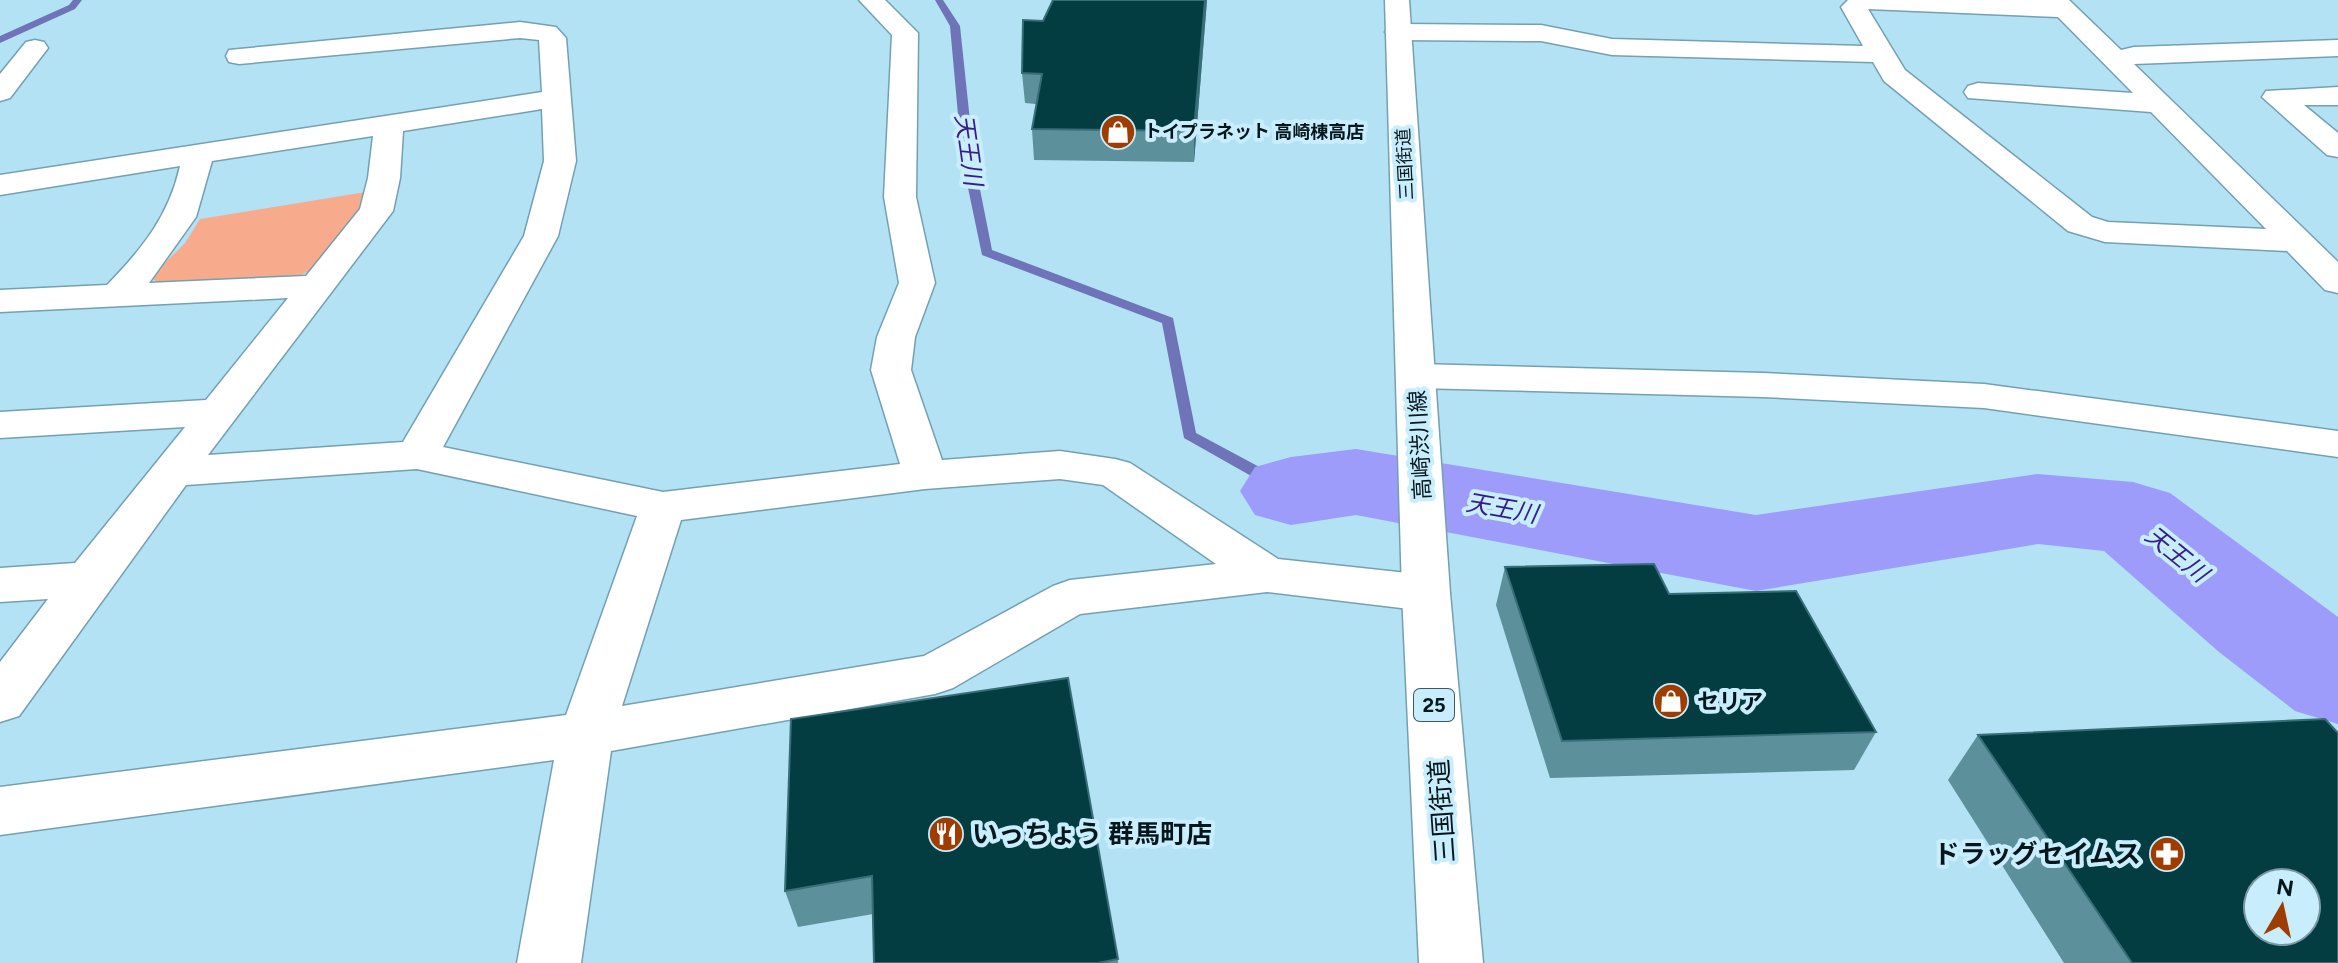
<svg xmlns="http://www.w3.org/2000/svg" width="2338" height="963" viewBox="0 0 2338 963" font-family="Figtree,'Noto Sans JP',sans-serif">
<style>
.green{fill:#f7ab8c}
.lines{fill:none;stroke-linecap:round;stroke-linejoin:round}
.stream{fill:#6f74b8;fill-rule:evenodd}
.river{fill:#9d9cfb;fill-rule:evenodd}
.minor-casing{stroke:#74a0b1;stroke-width:3}
.primary-casing{stroke:#74a0b1;stroke-width:3}
.minor{fill:#fff;fill-rule:evenodd}
.primary{fill:#fff;fill-rule:evenodd}
.wall{fill:#5c909a}
.shaded-wall{fill:#386e77}
.building{fill:#043d41;stroke:#386e77;stroke-width:2;fill-rule:evenodd}
.labels{text-anchor:middle;dominant-baseline:central;stroke-width:8;stroke-linejoin:round;paint-order:stroke}
.far-poi-label{font-size:18px;font-weight:bold;fill:#05171d;stroke:#c8edfc;text-anchor:start}
.far-street-label{font-size:18px;fill:#05171d;stroke:#c8edfc}
.shield{fill:#c8edfc;stroke:#405760;stroke-width:2}
.shield-label{font-size:20px;font-weight:bold;fill:#05171d}
.street-label{font-size:22px;fill:#05171d;stroke:#c8edfc}
.poi-label{font-size:22px;font-weight:bold;fill:#05171d;stroke:#c8edfc;text-anchor:start}
.water-label{font-size:24px;font-style:italic;fill:#351d8a;stroke:#c8edfc}
.near-street-label{font-size:26px;fill:#05171d;stroke:#c8edfc}
.near-poi-label{font-size:26px;font-weight:bold;fill:#05171d;stroke:#c8edfc;text-anchor:start}
</style>
<rect width="100%" height="100%" fill="#b3e2f4"/>
<path class="green" d="M 366,192 L 365,206 L 316,268 L 294,278 L 159,284 L 151,277 L 185,243 L 200,219 Z"/>
<g class="lines">
<path class="stream" d="M 73,0 L 82,0 L 75,9 L 0,43 L 0,36 L 69,5 Z
M 935,0 L 943,0 L 960,26 L 974,159 L 992,250 L 1173,318 L 1196,433 L 1297,487 L 1299,491 L 1297,495 L 1285,495 L 1184,438 L 1162,323 L 982,255 L 962,159 L 950,26 Z"/>
<path class="river" d="M 1356,449 L 1756,515 L 2038,474 L 2133,482 L 2170,493 L 2338,617 L 2338,724 L 2295,711 L 2219,652 L 2104,551 L 2038,544 L 1756,591 L 1356,515 L 1291,525 L 1255,515 L 1240,491 L 1255,467 L 1291,457 Z"/>
<g class="minor-casing">
<path id="minor" d="M 859,0 L 885,0 L 918,33 L 916,197 L 935,283 L 915,337 L 911,370 L 942,460 L 1060,451 L 1115,459 L 1130,463 L 1278,559 L 1426,575 L 1443,581 L 1450,593 L 1443,605 L 1426,611 L 1267,592 L 1080,614 L 953,688 L 935,694 L 611,751 L 581,963 L 517,963 L 554,760 L 0,835 L 0,787 L 566,715 L 637,516 L 417,469 L 186,485 L 19,716 L 0,722 L 0,662 L 48,599 L 0,602 L 0,568 L 75,563 L 185,427 L 0,438 L 0,412 L 206,400 L 288,298 L 0,312 L 0,290 L 107,285 C 142,249 169,216 180,166 L 0,195 L 0,175 L 542,92 L 539,40 L 520,38 L 239,64 L 229,62 L 226,56 L 229,50 L 520,22 L 556,27 L 566,38 L 576,161 L 558,236 L 443,447 L 663,492 L 900,464 L 871,370 L 877,337 L 899,283 L 884,197 L 892,35 ZM 542,109 L 544,161 L 524,236 L 403,442 L 208,455 L 393,211 L 400,178 L 403,131 ZM 373,136 L 368,178 L 360,209 L 306,276 L 149,283 L 196,217 L 212,161 ZM 1060,479 L 1103,485 L 1216,564 L 1070,580 L 1053,586 L 924,656 L 622,706 L 681,520 L 925,489 Z
M 1848,0 L 2069,0 L 2121,50 L 2134,47 L 2338,40 L 2338,56 L 2134,64 L 2338,262 L 2338,293 L 2325,290 L 2287,251 L 2105,242 L 2068,231 L 1884,81 L 1873,62 L 1612,55 L 1541,41 L 1398,40 L 1385,32 L 1398,24 L 1541,25 L 1612,39 L 1863,46 L 1841,7 ZM 1868,9 L 2058,17 L 2133,93 L 1978,83 L 1968,86 L 1964,92 L 1968,98 L 2151,112 L 2266,229 L 2108,222 L 2092,217 L 1905,70 Z
M 35,40 L 44,42 L 48,48 L 10,98 L 0,101 L 0,74 L 26,42 Z
M 2338,87 L 2338,105 L 2304,105 L 2338,133 L 2338,157 L 2327,155 L 2262,97 L 2266,91 Z
M 1417,364 L 1763,373 L 1984,384 L 2338,431 L 2338,457 L 1984,408 L 1763,397 L 1417,388 L 1403,384 L 1397,376 L 1403,368 Z"/>
</g>
<g class="primary-casing">
<path id="primary" d="M 1385,0 L 1409,0 L 1450,593 L 1483,963 L 1419,963 L 1402,593 Z"/>
</g>
<use href="#minor" class="minor"/>
<use href="#primary" class="primary"/>
</g>
<path class="wall" d="M 1053,0 L 1207,0 L 1194,162 L 1034,160 L 1032,129 L 1036,104 L 1025,103 L 1022,73 L 1043,21 Z
M 1505,567 L 1669,594 L 1876,732 L 1854,770 L 1550,778 L 1496,605 Z
M 791,719 L 1118,959 L 1118,963 L 874,963 L 873,914 L 798,927 L 785,891 Z
M 1978,735 L 2338,963 L 2064,963 L 1948,780 Z"/>
<path class="shaded-wall" d="M 1205,0 L 1207,0 L 1194,162 L 1194,131 Z"/>
<path class="building" d="M 1053,0 L 1205,0 L 1194,131 L 1032,129 L 1042,74 L 1022,73 L 1023,20 L 1043,21 Z
M 1654,564 L 1669,594 L 1796,591 L 1876,732 L 1562,741 L 1505,567 Z
M 1068,678 L 1118,959 L 1098,963 L 874,963 L 872,876 L 785,891 L 791,719 Z
M 2325,719 L 2338,733 L 2338,963 L 2132,963 L 1978,735 ZM 2258,883 L 2306,883 L 2306,931 L 2258,931 Z"/>
<defs>
<g id="shop-disc" transform="scale(1.8)"><circle r="9.5" fill="#9f3c00" stroke="#c8edfc"/><path d="M-5-2.5h2.3a2.7 3.5 0 0 1 5.4 0H5L5.5 6h-11ZM-1.5-2.5h3a1.5 2.3 0 0 0-3 0Z" fill="#fff"/></g>
<g id="restaurant-disc" transform="scale(1.8)"><circle r="9.5" fill="#9f3c00" stroke="#c8edfc"/><path d="M-5-6h1v4h1v-4h1v4h1v-4h1v5L-1.5 .5V6h-2V.5L-5-1ZM5-6V6H3V1.5H1.5Q1.5-4 5-6Z" fill="#fff"/></g>
<g id="pharmacy-disc" transform="scale(1.8)"><circle r="9.5" fill="#9f3c00" stroke="#c8edfc"/><path d="M-2-6h4v4h4v4h-4v4h-4v-4h-4v-4h4Z" fill="#fff"/></g>
</defs>
<g fill-rule="evenodd">
<use href="#shop-disc" x="1118" y="132"/>
<use href="#shop-disc" x="1671" y="701"/>
<use href="#restaurant-disc" x="946" y="834"/>
<use href="#pharmacy-disc" x="2167" y="854"/>
</g>
<g class="labels">
<g class="far-poi-label">
<text x="1144" y="132">トイプラネット 高崎棟高店</text>
</g>
<g class="far-street-label">
<text transform="translate(1405 164) rotate(-93)">三国街道</text>
</g>
<rect class="shield" x="1414" y="689" width="40" height="32" rx="6"/>
<g class="shield-label">
<text x="1434" y="705">25</text>
</g>
<g class="street-label">
<text transform="translate(1420 445) rotate(-93)">高崎渋川線</text>
</g>
<g class="poi-label">
<text x="1697" y="701">セリア</text>
</g>
<g class="water-label">
<text transform="translate(969 150) rotate(82)">天王川</text>
<text transform="translate(1502 508) rotate(10)">天王川</text>
<text transform="translate(2177 554) rotate(39)">天王川</text>
</g>
<g class="near-street-label">
<text transform="translate(1442 811) rotate(-94)">三国街道</text>
</g>
<g class="near-poi-label">
<text x="972" y="834">いっちょう 群馬町店</text>
<text x="2141" y="854" text-anchor="end">ドラッグセイムス</text>
</g>
</g>
<g transform="translate(2282 907) rotate(9)"><circle r="38" fill="#c8edfc" stroke="#7a97a3" stroke-width="2"/>
<path d="M0-6L14 30L0 20L-14 30Z" fill="#9f3c00"/>
<text y="-12" font-size="22" font-weight="bold" text-anchor="middle" fill="#05171d">N</text>
</g>
</svg>
